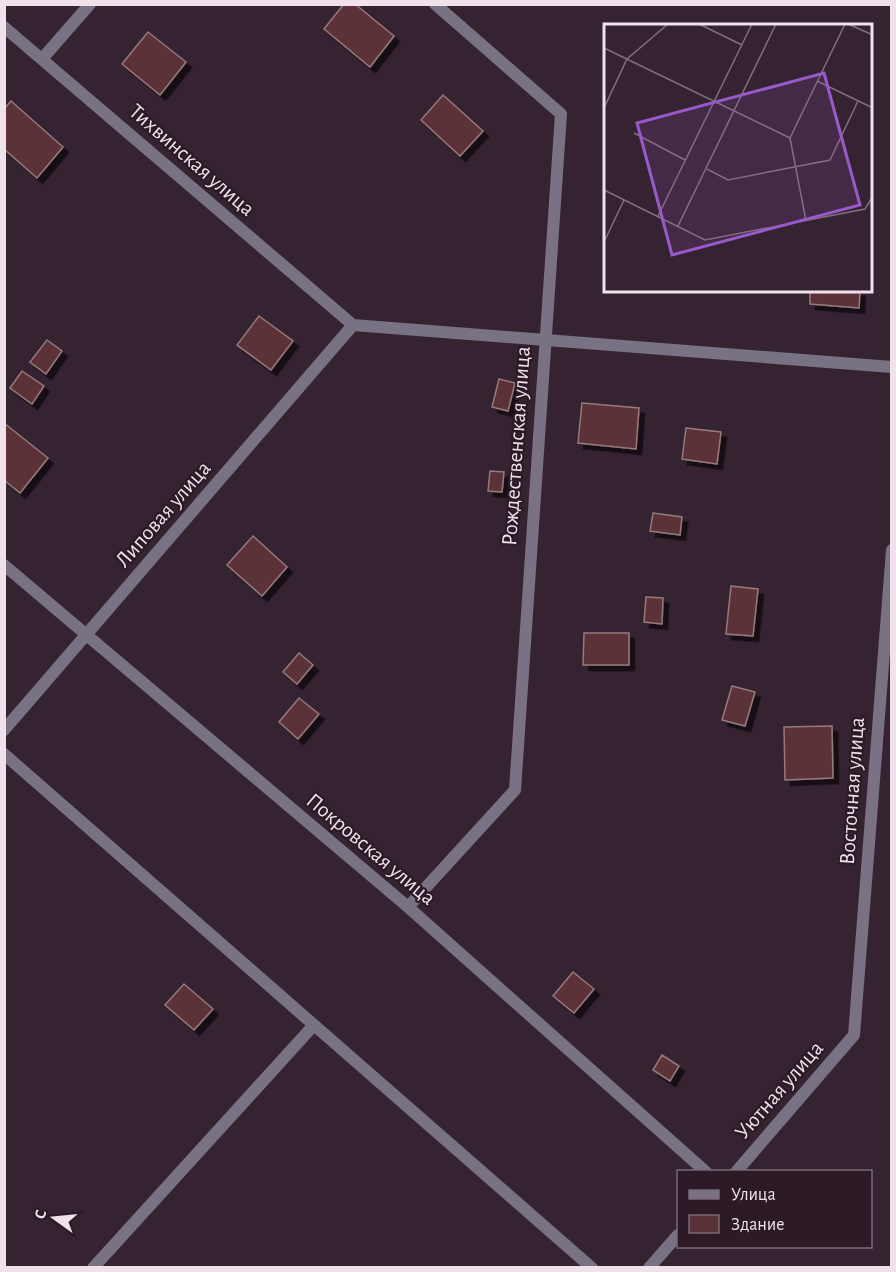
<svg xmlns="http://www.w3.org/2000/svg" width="896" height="1272" viewBox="0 0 896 1272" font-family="'Alegreya Sans',sans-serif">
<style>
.building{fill:#5a3339;stroke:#96797c;stroke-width:1.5;filter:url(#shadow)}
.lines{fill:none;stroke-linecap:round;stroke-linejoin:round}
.street{stroke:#787282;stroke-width:12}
.labels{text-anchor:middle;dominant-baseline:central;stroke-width:4.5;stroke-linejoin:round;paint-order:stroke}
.street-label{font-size:22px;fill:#efe2eb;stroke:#2c1a27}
.inset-road{fill:none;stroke:#806f7b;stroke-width:1.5}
.view{fill:#985aca;fill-opacity:0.15;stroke:#985aca;stroke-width:3}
.inset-edge{fill:none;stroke:#efe2eb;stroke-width:3}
</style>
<defs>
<filter id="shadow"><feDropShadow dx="5.5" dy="5.5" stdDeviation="0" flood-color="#0009"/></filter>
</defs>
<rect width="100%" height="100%" fill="#362331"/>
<path class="building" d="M 344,4 L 355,4 L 394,36 L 370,67 L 324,29 Z
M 148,32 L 186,62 L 160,95 L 122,64 Z
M 443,95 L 483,131 L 460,156 L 421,120 Z
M 11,101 L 63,147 L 37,178 L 4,149 L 4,109 Z
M 810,291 L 860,291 L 859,308 L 810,304 Z
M 259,316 L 293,341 L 271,370 L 237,345 Z
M 47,340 L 62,351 L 46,374 L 30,362 Z
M 22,371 L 44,386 L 32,404 L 10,388 Z
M 499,379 L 515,383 L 508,411 L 492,407 Z
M 582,403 L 639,408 L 636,449 L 578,443 Z
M 4,423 L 48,458 L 20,493 L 4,480 Z
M 686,428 L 721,432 L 717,464 L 682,459 Z
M 490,471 L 504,472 L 502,492 L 488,491 Z
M 653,513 L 682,517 L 680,535 L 650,531 Z
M 253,536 L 287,567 L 262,596 L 227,565 Z
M 731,586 L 758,589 L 753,636 L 726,634 Z
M 646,597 L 663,598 L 662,624 L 644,622 Z
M 584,633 L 629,633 L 629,665 L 583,665 Z
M 299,653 L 313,665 L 297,684 L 283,672 Z
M 732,686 L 755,692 L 745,726 L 722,720 Z
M 299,698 L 319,714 L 298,739 L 279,722 Z
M 832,726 L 833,778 L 785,780 L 784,727 Z
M 573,972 L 594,989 L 574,1013 L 553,996 Z
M 184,984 L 213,1009 L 194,1030 L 165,1005 Z
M 662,1055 L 679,1066 L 670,1081 L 653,1070 Z"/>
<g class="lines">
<path class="street" d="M 4,27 L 353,325
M 42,59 L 90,4
M 353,325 L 892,367
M 4,565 L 408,907 L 706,1172
M 4,730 L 353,325
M 4,754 L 592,1268
M 408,907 L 515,790 L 561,114 L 435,4
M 736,1172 L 854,1035 L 892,550
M 93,1268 L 314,1025
M 649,1268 L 678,1235"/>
</g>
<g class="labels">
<g class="street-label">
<text transform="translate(192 160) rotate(41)">Тихвинская улица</text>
<text transform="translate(516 446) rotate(-86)">Рождественская улица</text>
<text transform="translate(163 514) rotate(-49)">Липовая улица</text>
<text transform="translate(852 791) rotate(-86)">Восточная улица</text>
<text transform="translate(371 849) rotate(40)">Покровская улица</text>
<text transform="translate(779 1090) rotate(-49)">Уютная улица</text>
</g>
</g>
<g transform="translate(604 24)">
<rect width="268" height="268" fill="#362331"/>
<path class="inset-road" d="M 95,0 L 138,21M 244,0 L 269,11M 0,24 L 186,114M 213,57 L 269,84M 0,84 L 23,35 L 64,0M 30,109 L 81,136M 186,114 L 241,0M 186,114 L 202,197M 103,145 L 124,156 L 226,136 L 254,77M 0,166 L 101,216 L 261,185 L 269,172M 54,192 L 148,0M 74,202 L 172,0M 0,218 L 20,176"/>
<path class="view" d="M 220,49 L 256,181 L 68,231 L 33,99 Z"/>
<rect width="268" height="268" class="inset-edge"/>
</g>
<rect width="896" height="1272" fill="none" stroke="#efe2eb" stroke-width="12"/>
<rect x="677" y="1170" width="195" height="78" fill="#2c1a27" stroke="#7a6a75" stroke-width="1.5"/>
<rect x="689" y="1190" width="30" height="9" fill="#787282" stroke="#7a6a75" stroke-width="1.5"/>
<text x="731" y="1200" font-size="18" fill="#efe2eb">Улица</text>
<rect x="689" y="1215" width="30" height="18" fill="#5a3339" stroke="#7a6a75" stroke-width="1.5"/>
<text x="731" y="1230" font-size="18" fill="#efe2eb">Здание</text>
<g transform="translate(54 1218) rotate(285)" stroke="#2c1a27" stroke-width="4.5" paint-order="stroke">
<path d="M0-4.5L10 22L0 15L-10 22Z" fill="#efe2eb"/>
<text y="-9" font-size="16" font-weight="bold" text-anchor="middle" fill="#efe2eb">С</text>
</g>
</svg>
